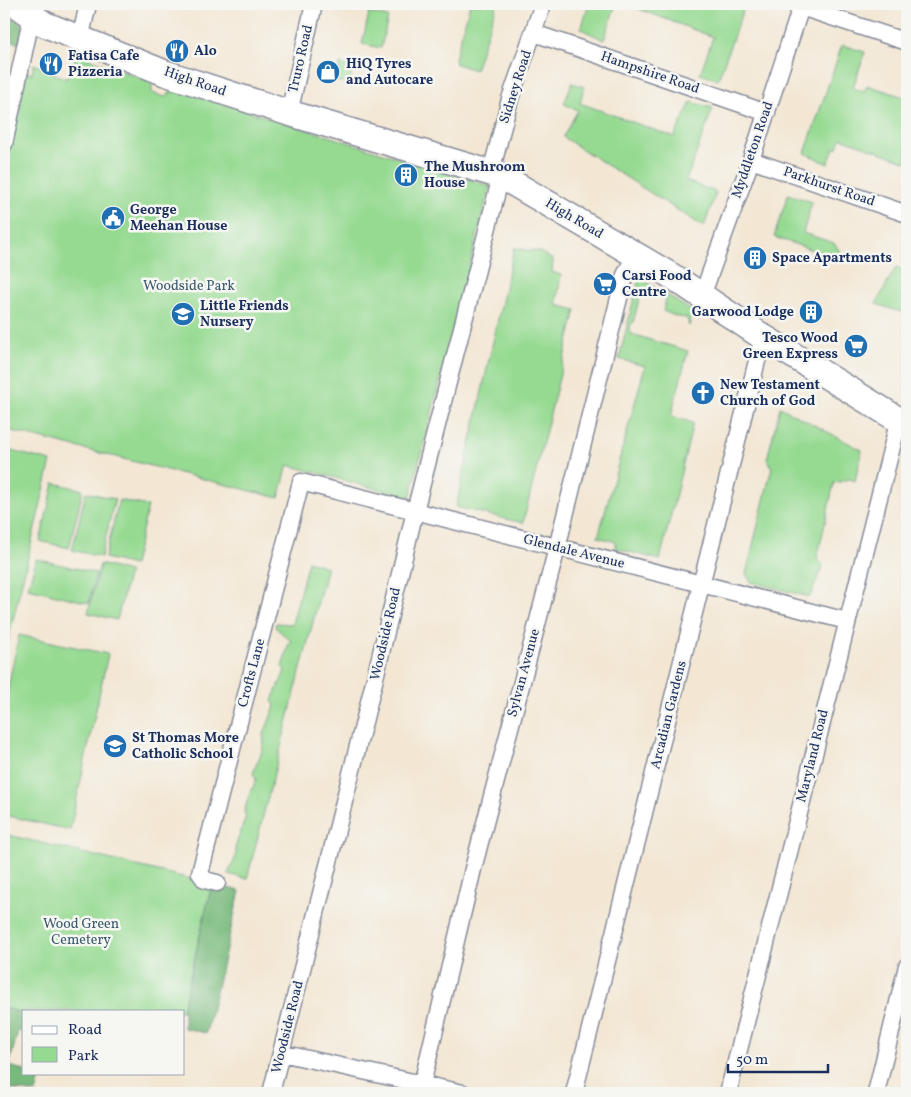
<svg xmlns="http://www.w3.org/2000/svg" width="911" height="1097" viewBox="0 0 911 1097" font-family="Vollkorn,serif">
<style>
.green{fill:#96da92;stroke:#588478}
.forest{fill:#78ba7c;stroke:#4a746d}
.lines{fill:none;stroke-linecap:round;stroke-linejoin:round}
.street-casing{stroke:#878b99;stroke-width:19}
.primary-casing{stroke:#878b99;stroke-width:28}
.street{stroke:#fff;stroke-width:16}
.primary{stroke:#fff;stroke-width:25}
.labels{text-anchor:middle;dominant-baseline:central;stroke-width:5;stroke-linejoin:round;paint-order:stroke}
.poi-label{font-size:14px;font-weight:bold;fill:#1b2f5e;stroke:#f6f6f2;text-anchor:start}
.street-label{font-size:14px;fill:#1b2f5e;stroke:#f6f6f2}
.park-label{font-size:14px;fill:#3a5a6b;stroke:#f6f6f2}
</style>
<rect width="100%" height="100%" fill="#f6f6f2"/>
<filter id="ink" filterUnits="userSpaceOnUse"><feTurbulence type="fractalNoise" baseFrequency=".02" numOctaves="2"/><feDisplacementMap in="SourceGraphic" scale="10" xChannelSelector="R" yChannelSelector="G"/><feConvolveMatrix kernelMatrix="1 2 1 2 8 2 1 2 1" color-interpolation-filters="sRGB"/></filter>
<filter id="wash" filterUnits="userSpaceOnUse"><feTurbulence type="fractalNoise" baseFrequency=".0096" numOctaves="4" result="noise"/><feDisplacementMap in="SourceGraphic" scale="20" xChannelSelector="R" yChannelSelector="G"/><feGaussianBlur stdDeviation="1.12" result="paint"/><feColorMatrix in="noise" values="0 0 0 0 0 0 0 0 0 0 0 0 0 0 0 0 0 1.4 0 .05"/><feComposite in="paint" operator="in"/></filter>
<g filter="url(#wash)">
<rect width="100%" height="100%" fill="#f3e7d4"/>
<path class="green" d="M 470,4 L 497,4 L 475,70 L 456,64 L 455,59 Z
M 589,4 L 616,4 L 604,40 L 581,29 Z
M 626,4 L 745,4 L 718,80 L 700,74 L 713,37 Z
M 369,13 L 388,17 L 381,48 L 362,44 Z
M 842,45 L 865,52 L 853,88 L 864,92 L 867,85 L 907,98 L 907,162 L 841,138 L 838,148 L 834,148 L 828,164 L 805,153 Z
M 77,54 L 149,81 L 152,85 L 152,93 L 165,97 L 171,92 L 185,92 L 490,186 L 410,498 L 288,465 L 279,498 L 4,429 L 4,171 L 24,71 L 32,74 L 34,64 L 66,79 Z
M 340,64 L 353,68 L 349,84 L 336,81 Z
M 572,83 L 584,87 L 580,103 L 674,137 L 691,102 L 713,108 L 686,181 L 716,192 L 704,227 L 563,137 L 578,110 L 564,104 Z
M 788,194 L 812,202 L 803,233 L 834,243 L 842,254 L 839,259 L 774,237 Z
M 514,248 L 541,252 L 553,260 L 552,272 L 561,275 L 556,305 L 576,310 L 523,523 L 456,507 Z
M 896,267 L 907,272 L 907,314 L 876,304 Z
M 639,278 L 655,287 L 652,298 L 643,294 L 640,296 L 633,323 L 630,325 L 631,334 L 688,351 L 671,416 L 693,423 L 660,560 L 615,548 L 616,542 L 598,537 L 645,366 L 619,359 Z
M 667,295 L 693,312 L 689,326 L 687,318 L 677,317 L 663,311 Z
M 780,407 L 862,450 L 855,481 L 850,479 L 834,483 L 817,559 L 823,565 L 810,597 L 751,582 L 746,574 L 772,467 L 767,459 Z
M 4,449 L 51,461 L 4,657 Z
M 54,483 L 83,490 L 69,548 L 40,541 Z
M 86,492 L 115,499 L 101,557 L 72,550 Z
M 119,500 L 148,506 L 134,565 L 105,558 Z
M 36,559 L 96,573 L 89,603 L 28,588 Z
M 308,561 L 327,567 L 247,879 L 228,874 C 231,865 239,857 235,848 L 246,816 L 244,812 L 251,789 L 253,788 L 256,778 L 253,774 C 256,762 267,746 263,736 L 275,706 L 272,701 C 276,689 282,681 285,670 L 282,667 L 289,643 L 292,642 L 275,627 L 276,623 L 292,624 Z
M 100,564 L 129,572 L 117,620 L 88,613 Z
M 19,635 L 108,654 L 70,830 L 4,815 L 4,706 Z
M 4,834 L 212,884 L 182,1011 L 24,1011 L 24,1013 L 4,1008 Z"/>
<path class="forest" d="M 4,11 L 23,25 L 19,45 L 4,35 Z
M 212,884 L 240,891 L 206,1033 L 184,1028 L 184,1011 L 182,1011 Z
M 4,1008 L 24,1013 L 24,1032 L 18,1031 L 9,1066 L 24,1070 L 24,1073 L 41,1075 L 36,1093 L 4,1088 Z"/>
</g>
<g filter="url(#ink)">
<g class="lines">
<g class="street-casing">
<path id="street" d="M 801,7 L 907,42
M 534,33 L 767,113
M 80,40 L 88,4
M 289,113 L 314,4
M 4,144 L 32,15
M 751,160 L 907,214
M 491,172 L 510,99 L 543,4
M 702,296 L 751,160 L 802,4
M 217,883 L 205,880 L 200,873 L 301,482 L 847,621
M 281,1053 L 463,1093
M 271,1093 L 375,678 L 415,511 L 501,176
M 420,1093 L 473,869 L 557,548 L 619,298 L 625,275 L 635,255
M 574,1093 L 763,337
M 728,1093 L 899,419
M 876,1093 L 907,966"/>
</g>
<g class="primary-casing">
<path id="primary" d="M 16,4 L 44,24 L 165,73 L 289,113 L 501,176 L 675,278 L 763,337 L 907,425"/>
</g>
<use href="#street" class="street"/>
<use href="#primary" class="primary"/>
</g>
</g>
<defs>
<g id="restaurant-disc" transform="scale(1.25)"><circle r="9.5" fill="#1f6fb2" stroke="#f6f6f2"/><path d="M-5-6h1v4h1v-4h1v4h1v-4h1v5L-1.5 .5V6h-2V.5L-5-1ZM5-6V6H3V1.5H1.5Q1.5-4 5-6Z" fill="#fff"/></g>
<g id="shop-disc" transform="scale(1.25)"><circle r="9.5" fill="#1f6fb2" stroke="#f6f6f2"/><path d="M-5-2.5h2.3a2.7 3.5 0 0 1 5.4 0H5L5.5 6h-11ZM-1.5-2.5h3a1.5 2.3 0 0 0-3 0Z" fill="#fff"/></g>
<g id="building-disc" transform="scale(1.25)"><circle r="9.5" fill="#1f6fb2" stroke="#f6f6f2"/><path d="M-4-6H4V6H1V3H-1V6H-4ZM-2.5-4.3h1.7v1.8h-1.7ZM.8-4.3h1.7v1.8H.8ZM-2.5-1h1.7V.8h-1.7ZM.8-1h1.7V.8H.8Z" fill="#fff"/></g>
<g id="civic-disc" transform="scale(1.25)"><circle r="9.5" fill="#1f6fb2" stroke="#f6f6f2"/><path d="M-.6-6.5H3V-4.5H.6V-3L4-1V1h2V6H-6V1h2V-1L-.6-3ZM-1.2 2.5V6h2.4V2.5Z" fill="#fff"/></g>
<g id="supermarket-disc" transform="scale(1.25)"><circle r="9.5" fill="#1f6fb2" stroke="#f6f6f2"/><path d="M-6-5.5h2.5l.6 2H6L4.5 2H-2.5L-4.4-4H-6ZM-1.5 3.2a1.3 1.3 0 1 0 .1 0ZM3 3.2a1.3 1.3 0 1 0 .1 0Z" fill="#fff"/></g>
<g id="school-disc" transform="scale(1.25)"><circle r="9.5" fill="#1f6fb2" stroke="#f6f6f2"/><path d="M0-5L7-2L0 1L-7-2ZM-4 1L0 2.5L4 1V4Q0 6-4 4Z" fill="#fff"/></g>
<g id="church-disc" transform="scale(1.25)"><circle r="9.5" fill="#1f6fb2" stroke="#f6f6f2"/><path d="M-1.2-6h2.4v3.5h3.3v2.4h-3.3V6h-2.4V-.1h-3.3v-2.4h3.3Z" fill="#fff"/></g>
</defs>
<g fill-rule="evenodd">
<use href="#restaurant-disc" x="177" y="51"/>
<use href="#restaurant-disc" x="51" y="64"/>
<use href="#shop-disc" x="328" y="72"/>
<use href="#building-disc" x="406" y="175"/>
<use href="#civic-disc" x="113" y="218"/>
<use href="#building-disc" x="755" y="258"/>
<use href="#supermarket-disc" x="605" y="284"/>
<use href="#building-disc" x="811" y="312"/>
<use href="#school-disc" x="183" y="314"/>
<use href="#supermarket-disc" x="856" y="346"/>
<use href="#church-disc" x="703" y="393"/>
<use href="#school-disc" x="115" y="746"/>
</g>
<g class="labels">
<g class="poi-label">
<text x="194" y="51">Alo</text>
<text x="68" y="56">Fatisa Cafe<tspan x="68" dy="16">Pizzeria</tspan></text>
<text x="346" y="64">HiQ Tyres<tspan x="346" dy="16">and Autocare</tspan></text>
<text x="424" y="167">The Mushroom<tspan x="424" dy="16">House</tspan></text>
<text x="130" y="210">George<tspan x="130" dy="16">Meehan House</tspan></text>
<text x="772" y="258">Space Apartments</text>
<text x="622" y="276">Carsi Food<tspan x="622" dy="16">Centre</tspan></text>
<text x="200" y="306">Little Friends<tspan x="200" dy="16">Nursery</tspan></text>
<text x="794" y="312" text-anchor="end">Garwood Lodge</text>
<text x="838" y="338" text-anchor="end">Tesco Wood<tspan x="838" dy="16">Green Express</tspan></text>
<text x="720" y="385">New Testament<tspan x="720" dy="16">Church of God</tspan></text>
<text x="132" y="738">St Thomas More<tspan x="132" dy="16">Catholic School</tspan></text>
</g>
<g class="street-label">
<text transform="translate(301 59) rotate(-77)">Truro Road</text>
<text transform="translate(650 73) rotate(19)">Hampshire Road</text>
<text transform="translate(195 82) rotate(19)">High Road</text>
<text transform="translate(516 87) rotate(-72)">Sidney Road</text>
<text transform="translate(753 150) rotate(-71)">Myddleton Road</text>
<text transform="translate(829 187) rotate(19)">Parkhurst Road</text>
<text transform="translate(574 219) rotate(31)">High Road</text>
<text transform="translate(574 552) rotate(14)">Glendale Avenue</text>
<text transform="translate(386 634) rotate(-77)">Woodside Road</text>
<text transform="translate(252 673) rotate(-75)">Crofts Lane</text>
<text transform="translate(524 673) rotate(-75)">Sylvan Avenue</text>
<text transform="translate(669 715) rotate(-76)">Arcadian Gardens</text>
<text transform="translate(813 756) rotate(-76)">Maryland Road</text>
<text transform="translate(288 1027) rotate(-76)">Woodside Road</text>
</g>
<g class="park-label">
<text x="189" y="286">Woodside Park</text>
<text x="81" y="924">Wood Green<tspan x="81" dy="16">Cemetery</tspan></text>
</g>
</g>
<rect width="911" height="1097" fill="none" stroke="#f6f6f2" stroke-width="20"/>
<rect x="22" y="1010" width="162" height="65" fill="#f6f6f2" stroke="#9ea6b7"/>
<rect x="32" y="1026" width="25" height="8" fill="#ffffff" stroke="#9ea6b7"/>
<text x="68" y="1034" font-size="15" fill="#1b2f5e">Road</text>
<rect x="32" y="1047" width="25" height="15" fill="#96da92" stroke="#9ea6b7"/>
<text x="68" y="1060" font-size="15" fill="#1b2f5e">Park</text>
<path d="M728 1064v8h100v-8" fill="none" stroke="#1b2f5e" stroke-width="2.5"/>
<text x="736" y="1064" font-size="15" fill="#1b2f5e" stroke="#f6f6f2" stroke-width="4" paint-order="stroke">50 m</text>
</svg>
